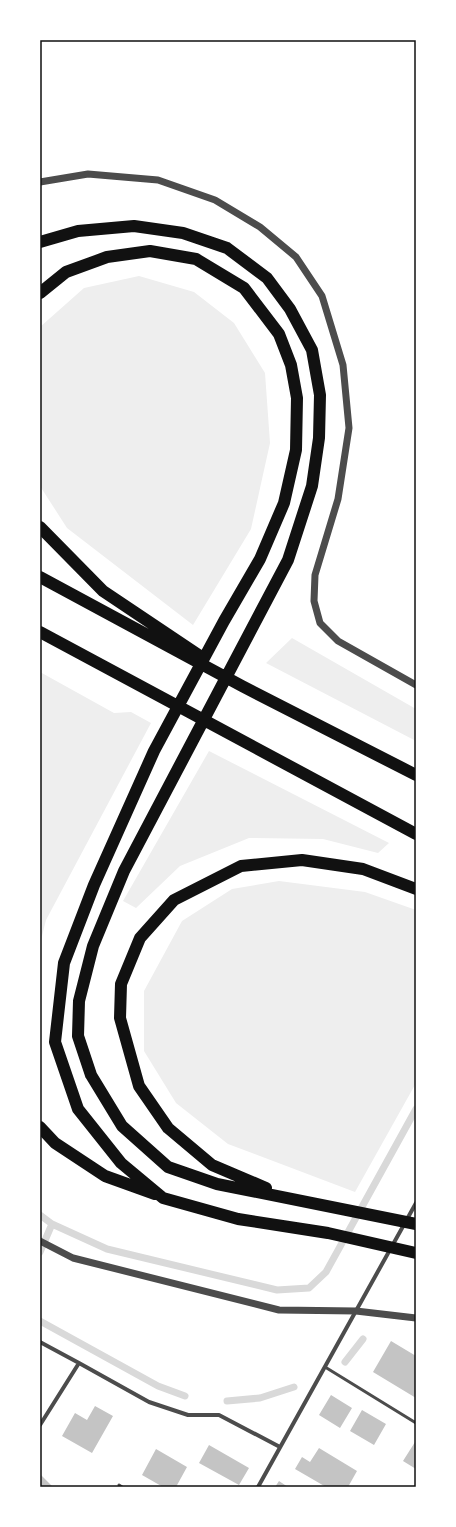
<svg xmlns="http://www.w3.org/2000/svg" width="456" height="1527" viewBox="0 0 456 1527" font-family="Poppins,sans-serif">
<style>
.green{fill:#eee}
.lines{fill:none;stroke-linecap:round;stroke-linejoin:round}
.stream{stroke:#d9d9d9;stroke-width:7}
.building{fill:#c4c4c4}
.service{stroke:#4c4c4c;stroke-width:3}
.minor{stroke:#4c4c4c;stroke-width:4}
.tertiary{stroke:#4c4c4c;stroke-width:7}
.motorway{stroke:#111;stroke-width:12}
.neatline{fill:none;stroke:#111;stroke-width:1.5}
</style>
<rect width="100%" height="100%" fill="#fff"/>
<path class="green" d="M 139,276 L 194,292 L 234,323 L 265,373 L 270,443 L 251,529 L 193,625 L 67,528 L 40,486 L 40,327 L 84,288 Z
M 292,638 L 416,709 L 416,741 L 266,663 Z
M 40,672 L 114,713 L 131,712 L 151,723 L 46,920 L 40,944 Z
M 209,751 L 389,843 L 378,853 L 323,839 L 249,838 L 180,866 L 136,908 L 123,901 Z
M 279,881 L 365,892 L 416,910 L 416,1083 L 355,1192 L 228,1144 L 176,1103 L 144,1051 L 144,991 L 182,921 L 232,889 Z"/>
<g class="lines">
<path class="stream" d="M 40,1215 L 52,1224 L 40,1252
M 52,1224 L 107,1249 L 277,1290 L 309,1288 L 326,1272 L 416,1109
M 40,1321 L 158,1386 L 185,1396
M 345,1362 L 363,1339
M 227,1401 L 260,1398 L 294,1387"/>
</g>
<path class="building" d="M 391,1341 L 416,1356 L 416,1398 L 373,1372 Z
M 331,1395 L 352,1408 L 340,1428 L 319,1415 Z
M 95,1406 L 113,1416 L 92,1453 L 62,1436 L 75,1413 L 87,1420 Z
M 362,1410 L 386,1424 L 374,1445 L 350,1431 Z
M 415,1442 L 416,1443 L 416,1469 L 403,1461 Z
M 209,1445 L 249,1468 L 239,1485 L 199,1463 Z
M 319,1448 L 357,1471 L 348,1487 L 326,1487 L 295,1469 L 302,1457 L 310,1462 Z
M 156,1449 L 187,1467 L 176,1487 L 163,1487 L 142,1475 Z
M 40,1474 L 53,1487 L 40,1487 Z
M 279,1481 L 288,1487 L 275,1487 Z"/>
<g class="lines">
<path class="service" d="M 325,1367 L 416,1423
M 119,1485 L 122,1487"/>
<path class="minor" d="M 40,1342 L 79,1363
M 40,1425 L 79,1363 L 149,1402 L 188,1415 L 219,1415 L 280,1447
M 258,1487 L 416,1203"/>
<path class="tertiary" d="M 40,182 L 88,174 L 158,180 L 215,200 L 260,227 L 296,257 L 322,296 L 343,365 L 349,428 L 338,499 L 315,575 L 314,601 L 320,623 L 338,641 L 416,685
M 40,1241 L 73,1258 L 279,1310 L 356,1311 L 416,1318"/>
<path class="motorway" d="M 40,242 L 78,231 L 134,226 L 183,233 L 227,248 L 267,278 L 290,309 L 312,350 L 320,395 L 319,438 L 312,486 L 288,560 L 124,871 L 93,946 L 79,1001 L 78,1036 L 91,1075 L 122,1126 L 168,1167 L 217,1184 L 416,1224
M 40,293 L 66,272 L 107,257 L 150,251 L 196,259 L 244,288 L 279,334 L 291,365 L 297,398 L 296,450 L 284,503 L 260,559 L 224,621 L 154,751 L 94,885 L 64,963 L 55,1042 L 78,1109 L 121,1163 L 163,1198 L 238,1219 L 328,1233 L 416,1253
M 40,527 L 103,591 L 200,656
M 40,577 L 242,686 L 416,775
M 40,632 L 416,834
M 40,1127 L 55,1143 L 105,1176 L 155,1194
M 266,1188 L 212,1165 L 168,1128 L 139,1086 L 120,1018 L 121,984 L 140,938 L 174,900 L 241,866 L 302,860 L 363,869 L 416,889"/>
</g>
<rect width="456" height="1527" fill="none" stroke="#ffffff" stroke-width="82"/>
<rect x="41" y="41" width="374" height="1445" class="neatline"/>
</svg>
